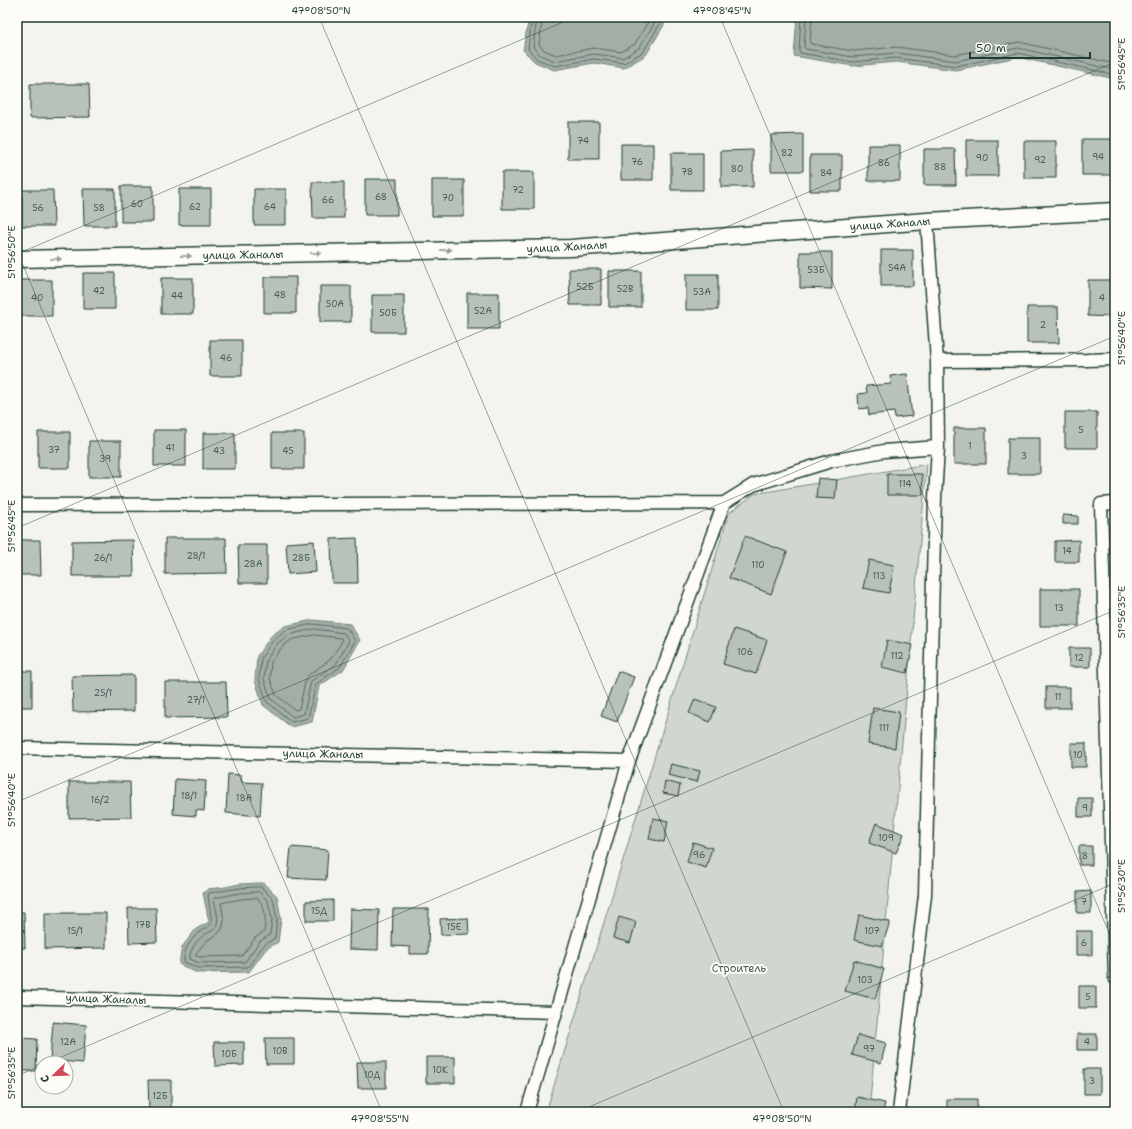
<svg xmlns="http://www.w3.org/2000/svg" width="1132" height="1129" viewBox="0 0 1132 1129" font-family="'Shantell Sans',sans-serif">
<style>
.green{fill:#d1d6d1;stroke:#788a82}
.water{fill:#a3aea7;stroke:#6e8179}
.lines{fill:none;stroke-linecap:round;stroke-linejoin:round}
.shore{stroke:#546a62;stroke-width:1}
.building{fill:#b9c1bb;stroke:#1f3d34}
.minor-casing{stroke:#1f3d34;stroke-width:15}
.tertiary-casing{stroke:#1f3d34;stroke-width:19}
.minor{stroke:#fdfcf7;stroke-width:12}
.tertiary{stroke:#fdfcf7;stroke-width:16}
.oneway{fill:#8e9c96}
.ticks{fill:none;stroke:#1f3d34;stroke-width:1;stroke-opacity:0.45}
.labels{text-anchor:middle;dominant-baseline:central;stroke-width:4;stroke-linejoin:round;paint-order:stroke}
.number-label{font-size:9px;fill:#465e56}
.street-label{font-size:11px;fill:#1f3d34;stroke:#fdfcf7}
.park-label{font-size:11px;fill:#435c53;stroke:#fdfcf7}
.neatline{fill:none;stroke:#1f3d34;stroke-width:1.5}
.ticks-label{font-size:10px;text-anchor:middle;fill:#1f3d34}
</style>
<rect width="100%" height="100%" fill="#f4f4ef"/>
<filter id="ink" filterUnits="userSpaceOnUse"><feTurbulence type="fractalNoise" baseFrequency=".025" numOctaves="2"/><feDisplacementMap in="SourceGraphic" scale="8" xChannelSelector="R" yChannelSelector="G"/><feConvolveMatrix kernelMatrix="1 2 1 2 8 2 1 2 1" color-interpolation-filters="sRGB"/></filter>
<g filter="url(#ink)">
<path class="green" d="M 927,464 L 869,1112 L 546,1112 L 729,513 L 754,494 Z"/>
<path class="water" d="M 529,17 L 665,17 L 664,25 L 646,55 L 624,68 L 594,63 L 554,70 L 535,62 L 523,50 Z
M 797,17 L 1115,17 L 1115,79 L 1017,57 L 956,70 L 896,62 L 853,66 L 794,56 Z
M 313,620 L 350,624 L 360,640 L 343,670 L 319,686 L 312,722 L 291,727 L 263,705 L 255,680 L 257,656 L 271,636 L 285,626 Z
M 263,883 L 277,896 L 281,919 L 278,942 L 266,949 L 249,972 L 197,973 L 179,964 L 182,947 L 196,929 L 209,922 L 203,893 L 208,889 L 226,887 L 239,884 Z"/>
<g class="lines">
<path class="shore" d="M 532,17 L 528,49 L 537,59 L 555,66 L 594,59 L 624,63 L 643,52 L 660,24 L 661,17
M 537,17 L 533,47 L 540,55 L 555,61 L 594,54 L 623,58 L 639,48 L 655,22 L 656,17
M 543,17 L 539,45 L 544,50 L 556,55 L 594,48 L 621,52 L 635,44 L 649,20 L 650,17
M 801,17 L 799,51 L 800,53 L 853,62 L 896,58 L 956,66 L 1018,53 L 1115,75
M 806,17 L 804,47 L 806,49 L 853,57 L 896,53 L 956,61 L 1018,48 L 1115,70
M 812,17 L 810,42 L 811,44 L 853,51 L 897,47 L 955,55 L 1019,42 L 1115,64
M 313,624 L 347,628 L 355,641 L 340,667 L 316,684 L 308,718 L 292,722 L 267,702 L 259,679 L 261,658 L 274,639 L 286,630 Z
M 314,629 L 344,633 L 349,641 L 336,664 L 314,679 L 311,681 L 304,714 L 293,717 L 271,699 L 264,679 L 266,660 L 278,643 L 289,635 Z
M 314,635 L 341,638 L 342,641 L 331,659 L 310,674 L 306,678 L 299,709 L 295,710 L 276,695 L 270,678 L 271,662 L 282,647 L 291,640 Z
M 261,887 L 273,899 L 277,919 L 275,938 L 263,946 L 248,967 L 198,968 L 184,962 C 183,950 190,941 198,933 C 203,929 208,928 212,923 L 208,896 L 209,893 L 240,888 Z
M 259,892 L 268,901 L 272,919 L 270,935 L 259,942 L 245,962 L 199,963 L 190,959 C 189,951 196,941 203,936 C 208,932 216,931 217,924 C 219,917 215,906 214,899 L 214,898 L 240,893 Z
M 257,898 C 267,907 266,920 264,932 L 255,938 L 242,956 L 200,957 L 196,956 L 196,953 L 206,941 L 218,934 L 222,929 L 224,921 L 221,903 L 241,899 Z"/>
</g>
<path class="building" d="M 30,84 L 89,84 L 90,117 L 30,118 Z
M 568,122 L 599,122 L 599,159 L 568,159 Z
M 803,134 L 803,171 L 771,171 L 771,135 Z
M 1082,139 L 1114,139 L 1114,175 L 1082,175 Z
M 966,140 L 998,140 L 998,176 L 966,176 Z
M 1024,141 L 1056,141 L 1056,178 L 1024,178 Z
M 621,144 L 653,144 L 653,180 L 621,180 Z
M 868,145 L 900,145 L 900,181 L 868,181 Z
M 924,149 L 955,149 L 956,185 L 924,185 Z
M 753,150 L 753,187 L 721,187 L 721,151 Z
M 671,153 L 703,153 L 703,190 L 671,190 Z
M 810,155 L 842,155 L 842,191 L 810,191 Z
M 502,172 L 534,172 L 534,209 L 502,209 Z
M 365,179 L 397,179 L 397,215 L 365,215 Z
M 432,180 L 464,180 L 464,216 L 432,216 Z
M 312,182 L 344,182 L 344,218 L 313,218 Z
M 121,186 L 153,186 L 153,222 L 121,222 Z
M 83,189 L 115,189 L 115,226 L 84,226 Z
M 179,189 L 211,189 L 211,225 L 179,225 Z
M 254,189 L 286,189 L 286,225 L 254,225 Z
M 22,190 L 53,190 L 54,226 L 22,226 Z
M 881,250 L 913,250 L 913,286 L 881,286 Z
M 800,252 L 832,252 L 832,289 L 800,288 Z
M 569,269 L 601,269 L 601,305 L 570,305 Z
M 609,271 L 641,271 L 641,307 L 609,307 Z
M 83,273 L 115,273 L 115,309 L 83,309 Z
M 686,274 L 718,274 L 718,310 L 686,310 Z
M 264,277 L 296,277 L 296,313 L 264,313 Z
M 161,278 L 193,278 L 193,314 L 161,314 Z
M 21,280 L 52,280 L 52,316 L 21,316 Z
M 1088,280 L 1115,280 L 1115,317 L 1088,316 Z
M 320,286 L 351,286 L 351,322 L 320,322 Z
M 467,293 L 499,293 L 499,329 L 467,329 Z
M 372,295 L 404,295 L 404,332 L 372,332 Z
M 1027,307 L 1058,307 L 1059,343 L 1027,343 Z
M 210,340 L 242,340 L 242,376 L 210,376 Z
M 907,374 L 912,416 L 895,418 L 894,412 L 869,415 L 868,408 L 859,409 L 858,394 L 867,393 L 866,386 L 891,384 L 890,376 Z
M 1065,412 L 1097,412 L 1097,448 L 1065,448 Z
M 954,428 L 986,428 L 986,464 L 954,464 Z
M 154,430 L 186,430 L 186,466 L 154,466 Z
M 38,432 L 70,432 L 70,468 L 38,468 Z
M 203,433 L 235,433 L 235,469 L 203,469 Z
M 272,433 L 304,433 L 304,469 L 272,469 Z
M 1008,438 L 1040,438 L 1040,474 L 1008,474 Z
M 89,441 L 121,441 L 121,477 L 89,477 Z
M 887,474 L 922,474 L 923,495 L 887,495 Z
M 818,478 L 837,480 L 835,499 L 816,498 Z
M 1063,515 L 1078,516 L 1078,524 L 1063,524 Z
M 745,536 L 787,552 L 771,594 L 729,578 Z
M 165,538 L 226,538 L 227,573 L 165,574 Z
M 357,538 L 358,583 L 332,583 L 331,539 Z
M 17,540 L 40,540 L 41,575 L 17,575 Z
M 133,540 L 134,576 L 72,576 L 72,541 Z
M 1079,540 L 1079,562 L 1055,562 L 1055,541 Z
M 314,541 L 316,572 L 288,574 L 286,543 Z
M 238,545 L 267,545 L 267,583 L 239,583 Z
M 869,560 L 894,565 L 889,593 L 863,588 Z
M 1040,589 L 1079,589 L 1079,626 L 1040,626 Z
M 734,629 L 767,640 L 756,674 L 723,664 Z
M 887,640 L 913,645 L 907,673 L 882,667 Z
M 1069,648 L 1090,648 L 1090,667 L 1069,667 Z
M 17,671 L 32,671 L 32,707 L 17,707 Z
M 618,671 L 634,677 L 617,722 L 601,716 Z
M 134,675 L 134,711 L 73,712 L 72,676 Z
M 165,682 L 226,682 L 227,717 L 165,718 Z
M 1046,687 L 1070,687 L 1070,708 L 1046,708 Z
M 695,699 L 716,707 L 710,722 L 689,713 Z
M 873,708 L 899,712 L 895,748 L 868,744 Z
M 1071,743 L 1086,743 L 1086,767 L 1071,767 Z
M 671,764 L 700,771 L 697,782 L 668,775 Z
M 228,774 L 241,775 L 242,782 L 262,783 L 260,816 L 226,813 Z
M 175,779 L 206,781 L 204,811 L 196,810 L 196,816 L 173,814 Z
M 665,781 L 680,785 L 678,796 L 663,793 Z
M 69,782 L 130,782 L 131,817 L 69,818 Z
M 1078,798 L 1092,798 L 1092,817 L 1078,817 Z
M 653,818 L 668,821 L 664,842 L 649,839 Z
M 876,823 L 904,834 L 896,853 L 869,843 Z
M 693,842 L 712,848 L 706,868 L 687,862 Z
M 1079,846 L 1092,846 L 1092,865 L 1079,865 Z
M 291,847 L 328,850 L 326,880 L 288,878 Z
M 1091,891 L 1091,913 L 1077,913 L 1077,892 Z
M 333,900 L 333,921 L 306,921 L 306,901 Z
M 128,908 L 156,908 L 157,942 L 129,943 Z
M 350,909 L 379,910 L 378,950 L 349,949 Z
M 393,909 L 429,909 L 428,954 L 410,954 L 410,947 L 392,946 Z
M 17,912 L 24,912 L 25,948 L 17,948 Z
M 45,913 L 106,913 L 106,948 L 45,949 Z
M 859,915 L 890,922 L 882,946 L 854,940 Z
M 619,917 L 636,922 L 630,943 L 613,938 Z
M 468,918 L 469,934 L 441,935 L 440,919 Z
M 1076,931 L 1092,931 L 1092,955 L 1076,955 Z
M 854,960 L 884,969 L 875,999 L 845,991 Z
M 1079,986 L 1096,986 L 1096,1008 L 1079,1008 Z
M 53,1022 L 86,1025 L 83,1063 L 50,1060 Z
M 1077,1034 L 1097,1034 L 1097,1050 L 1077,1050 Z
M 858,1035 L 886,1043 L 881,1063 L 852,1055 Z
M 17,1038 L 37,1039 L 36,1071 L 17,1071 Z
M 265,1038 L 294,1038 L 294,1064 L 266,1064 Z
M 214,1042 L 244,1042 L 244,1065 L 215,1066 Z
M 426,1057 L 455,1057 L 455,1083 L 426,1083 Z
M 357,1062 L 386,1062 L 386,1088 L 358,1088 Z
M 1084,1069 L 1100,1069 L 1100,1094 L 1084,1094 Z
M 148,1080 L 171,1080 L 171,1112 L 149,1112 Z
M 857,1097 L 885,1103 L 883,1112 L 855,1112 Z
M 947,1099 L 977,1099 L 977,1112 L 947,1112 Z"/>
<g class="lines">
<g class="minor-casing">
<path id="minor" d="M 937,361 L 1087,360 L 1115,359
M 1115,503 L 1101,504 L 1115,978
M 17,505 L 724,503
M 17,748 L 629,761
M 17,997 L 556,1012
M 527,1112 L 629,761 L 724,503 L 753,485 L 831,461 L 884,451 L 938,447
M 899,1112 L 925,895 L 935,498 L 938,447 L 937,361 L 927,221"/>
</g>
<g class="tertiary-casing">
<path id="tertiary" d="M 17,259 L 571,248 L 927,221 L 1115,211"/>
</g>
<use href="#minor" class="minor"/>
<use href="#tertiary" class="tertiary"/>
</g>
<defs><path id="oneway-solid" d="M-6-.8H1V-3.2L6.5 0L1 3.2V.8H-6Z"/></defs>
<g class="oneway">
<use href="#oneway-solid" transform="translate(446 250) rotate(-1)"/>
<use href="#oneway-solid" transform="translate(316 253) rotate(-1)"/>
<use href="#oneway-solid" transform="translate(186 256) rotate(-1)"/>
<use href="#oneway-solid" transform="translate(56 259) rotate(-1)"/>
</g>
</g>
<path class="ticks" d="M 319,17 L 784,1112M 720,17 L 1115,947M 17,251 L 382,1112M 17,254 L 575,17M 17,528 L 1115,62M 17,802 L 1115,336M 47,1063 L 1115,610M 17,1076 L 42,1065M 577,1112 L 1115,883"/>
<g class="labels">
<g class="number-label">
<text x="583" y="141">74</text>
<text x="787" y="153">82</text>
<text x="1098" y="157">94</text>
<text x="982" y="158">90</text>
<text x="1040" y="160">92</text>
<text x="637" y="162">76</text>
<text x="884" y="163">86</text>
<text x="940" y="167">88</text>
<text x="737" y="169">80</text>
<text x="687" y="172">78</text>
<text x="826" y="173">84</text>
<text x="518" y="190">72</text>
<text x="381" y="197">68</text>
<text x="448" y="198">70</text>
<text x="328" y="200">66</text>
<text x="137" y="204">60</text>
<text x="195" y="207">62</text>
<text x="270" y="207">64</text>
<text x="38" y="208">56</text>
<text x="99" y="208">58</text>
<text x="897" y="268">54А</text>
<text x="816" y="270">53Б</text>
<text x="585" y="287">52Б</text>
<text x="625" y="289">52В</text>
<text x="99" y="291">42</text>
<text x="702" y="292">53А</text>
<text x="280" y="295">48</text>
<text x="177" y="296">44</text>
<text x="37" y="298">40</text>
<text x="1102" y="298">4</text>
<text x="335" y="304">50А</text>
<text x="483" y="311">52А</text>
<text x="388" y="313">50Б</text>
<text x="1043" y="325">2</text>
<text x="226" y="358">46</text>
<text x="1081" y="430">5</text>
<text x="970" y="446">1</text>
<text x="170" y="448">41</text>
<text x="54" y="450">37</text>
<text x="219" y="451">43</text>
<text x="288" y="451">45</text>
<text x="1024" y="456">3</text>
<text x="105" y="459">39</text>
<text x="905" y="484">114</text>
<text x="1067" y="551">14</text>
<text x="196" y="556">28/1</text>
<text x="103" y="558">26/1</text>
<text x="301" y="558">28Б</text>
<text x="253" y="564">28А</text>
<text x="758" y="565">110</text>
<text x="879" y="576">113</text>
<text x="1059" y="608">13</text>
<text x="745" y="652">106</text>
<text x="897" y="656">112</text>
<text x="1079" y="658">12</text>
<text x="103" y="693">25/1</text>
<text x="1058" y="697">11</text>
<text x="196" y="700">27/1</text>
<text x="884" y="728">111</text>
<text x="1078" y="755">10</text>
<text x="189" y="796">18/1</text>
<text x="244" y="798">18А</text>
<text x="100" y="800">16/2</text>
<text x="1085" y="808">9</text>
<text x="886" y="838">109</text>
<text x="699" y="855">96</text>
<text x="1085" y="856">8</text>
<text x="1084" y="902">7</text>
<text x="319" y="911">15Д</text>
<text x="143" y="925">17В</text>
<text x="454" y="927">15Е</text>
<text x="75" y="931">15/1</text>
<text x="872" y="931">107</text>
<text x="1084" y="943">6</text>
<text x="865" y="980">103</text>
<text x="1088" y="997">5</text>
<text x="68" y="1042">12А</text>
<text x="1087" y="1042">4</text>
<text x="869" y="1049">97</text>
<text x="280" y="1051">10В</text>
<text x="229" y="1054">10Б</text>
<text x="440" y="1070">10К</text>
<text x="372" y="1075">10Д</text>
<text x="1092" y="1081">3</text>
<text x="160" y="1096">12Б</text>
</g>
<g class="street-label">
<text transform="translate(890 224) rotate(-4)">улица Жаналы</text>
<text transform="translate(567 247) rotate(-3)">улица Жаналы</text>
<text transform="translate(243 255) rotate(-1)">улица Жаналы</text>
<text transform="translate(323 754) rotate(1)">улица Жаналы</text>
<text transform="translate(106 999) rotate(2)">улица Жаналы</text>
</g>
<g class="park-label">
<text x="739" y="968">Строитель</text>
</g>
</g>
<rect width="1132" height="1129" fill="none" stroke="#fdfcf7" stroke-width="44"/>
<g transform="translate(54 1075) rotate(247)"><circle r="19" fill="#fdfcf7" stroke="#a4b0a9"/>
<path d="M0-3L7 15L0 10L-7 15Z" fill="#d1495b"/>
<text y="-6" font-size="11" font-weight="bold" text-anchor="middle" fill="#1f3d34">С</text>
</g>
<path d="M970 52v6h120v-6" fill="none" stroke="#1f3d34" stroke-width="2"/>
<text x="976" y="52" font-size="12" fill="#1f3d34" stroke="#fdfcf7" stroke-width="3" paint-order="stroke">50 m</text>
<rect x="22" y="22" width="1088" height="1085" class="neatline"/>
<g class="ticks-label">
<text x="321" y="14">47°08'50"N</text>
<text x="722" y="14">47°08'45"N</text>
<text transform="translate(1121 64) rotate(-90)" y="4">51°56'45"E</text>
<text transform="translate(11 252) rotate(-90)" y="4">51°56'50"E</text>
<text transform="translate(1121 338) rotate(-90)" y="4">51°56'40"E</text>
<text transform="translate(11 526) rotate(-90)" y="4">51°56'45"E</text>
<text transform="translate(1121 612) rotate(-90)" y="4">51°56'35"E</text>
<text transform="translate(11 800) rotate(-90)" y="4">51°56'40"E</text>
<text transform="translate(1121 886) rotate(-90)" y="4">51°56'30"E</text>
<text transform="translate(11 1073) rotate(-90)" y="4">51°56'35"E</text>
<text x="380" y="1122">47°08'55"N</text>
<text x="782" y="1122">47°08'50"N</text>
</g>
</svg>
